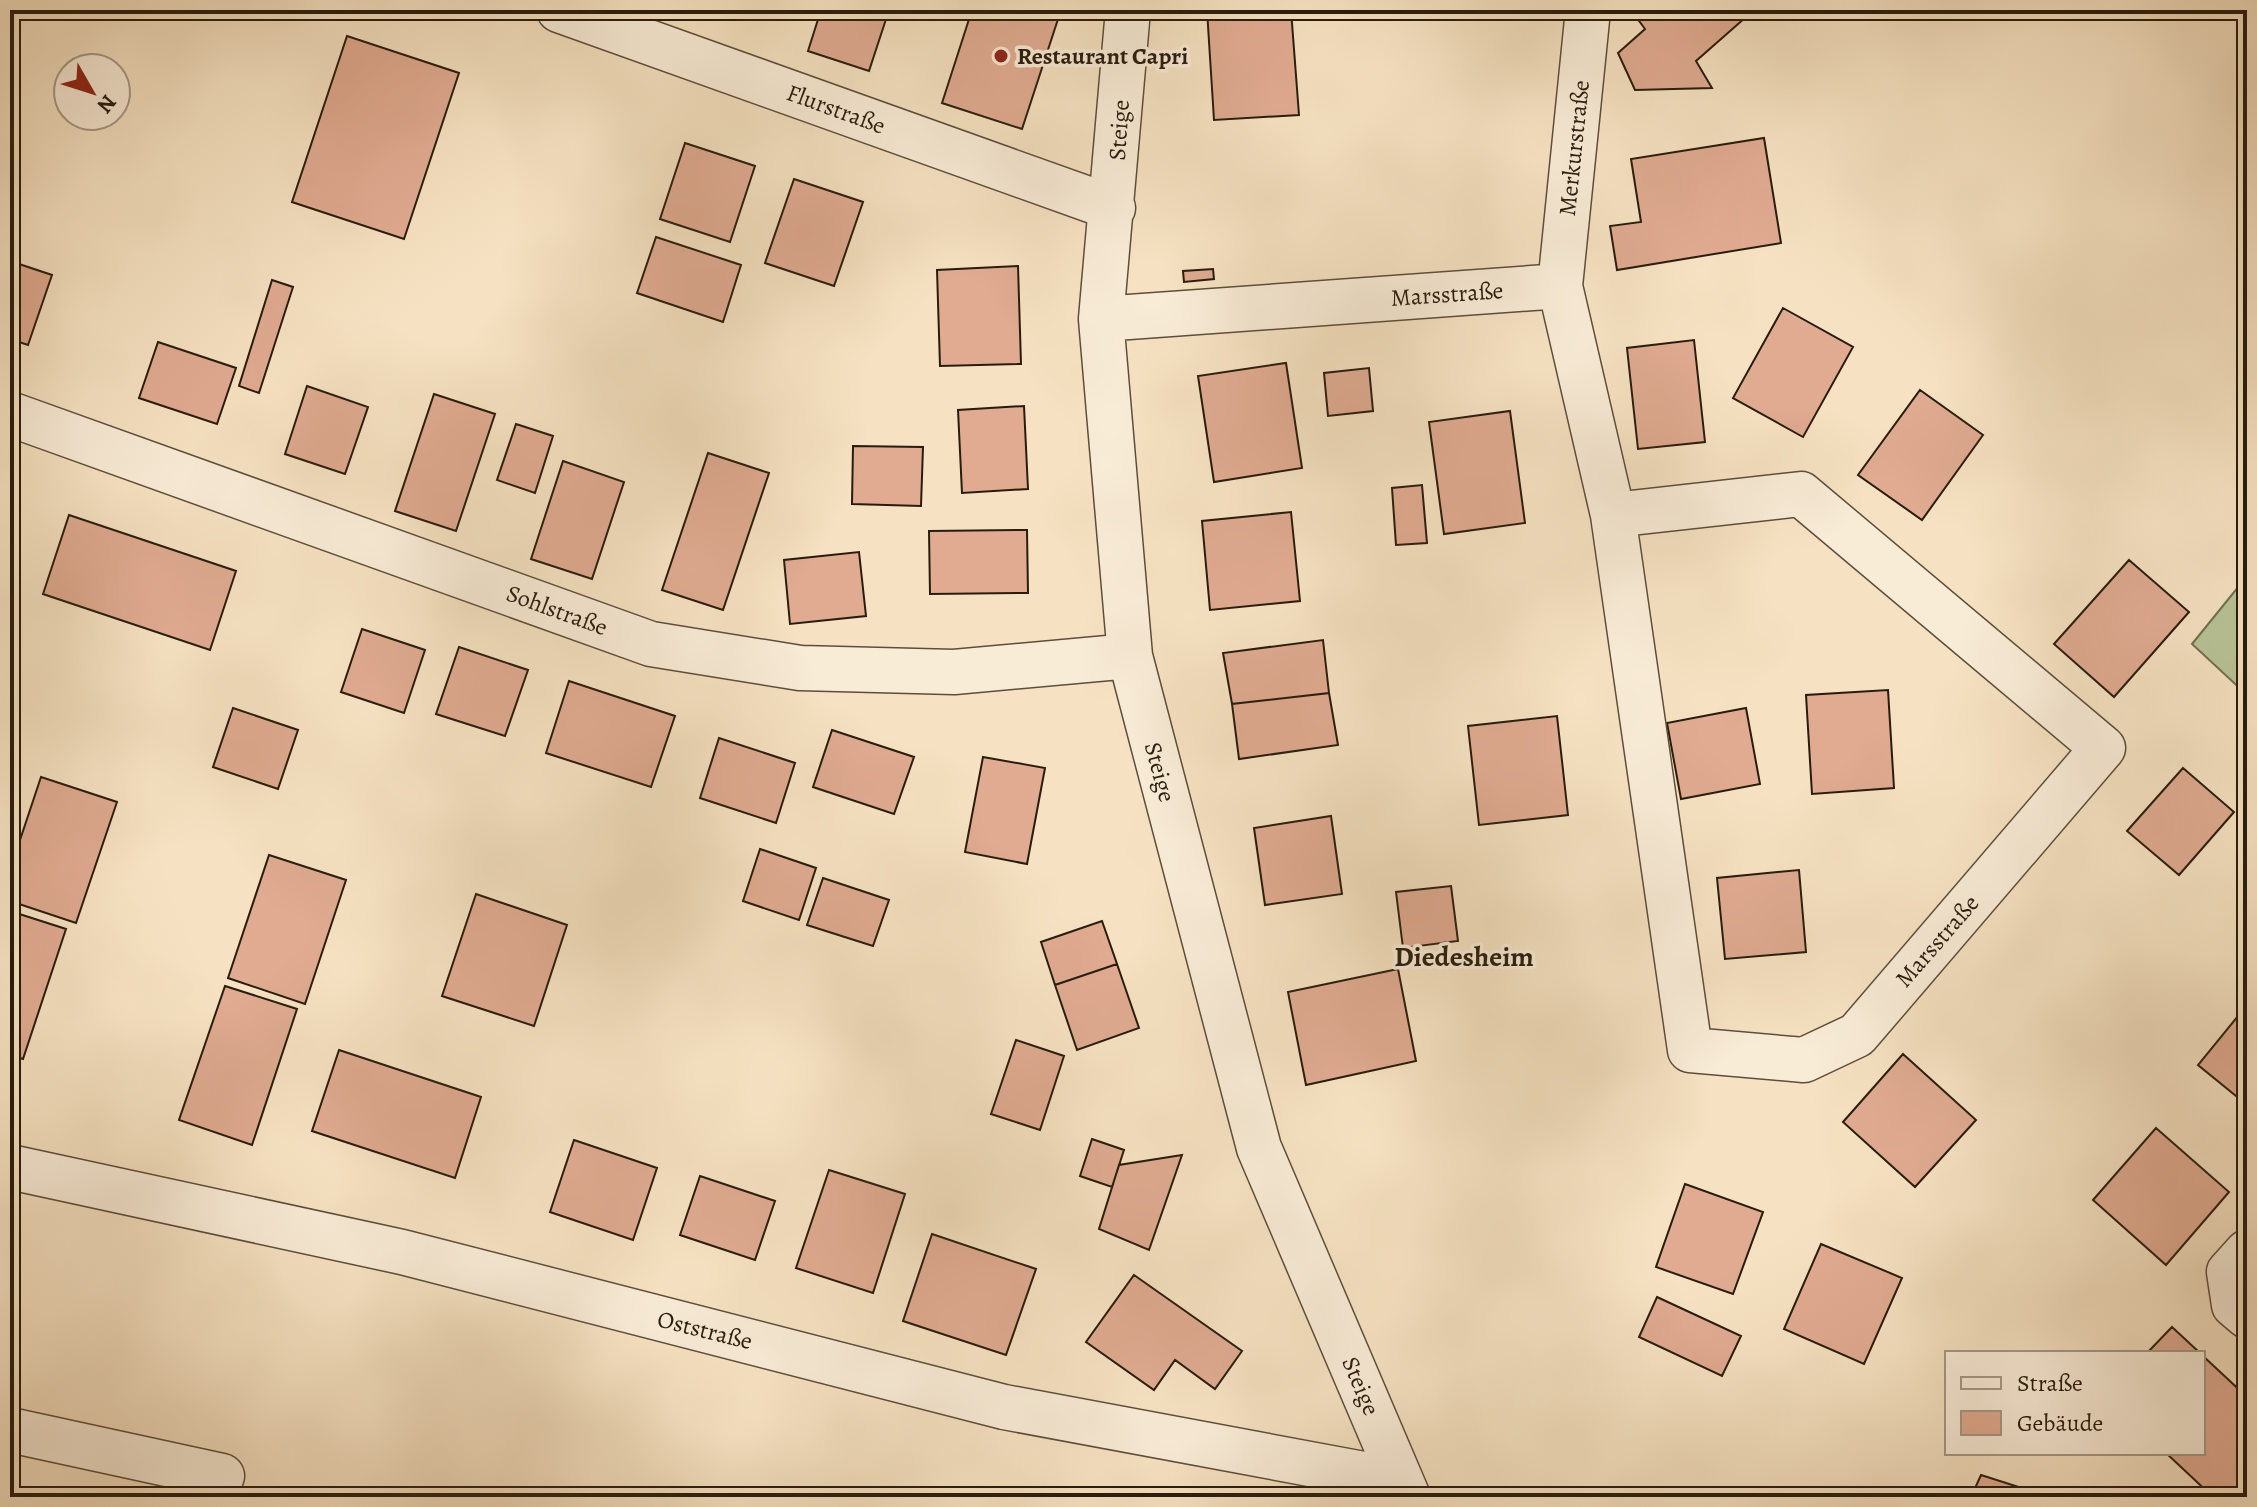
<svg xmlns="http://www.w3.org/2000/svg" width="2257" height="1507" viewBox="0 0 2257 1507" font-family="Alegreya,serif">
<style>
.green{fill:#b8c497;stroke:#707052;stroke-width:2}
.building{fill:#e0ab91;stroke:#281c0d;stroke-width:2}
.lines{fill:none;stroke-linecap:round;stroke-linejoin:round}
.minor-casing{stroke:#5c4e3a;stroke-width:47}
.minor{stroke:#f9ecd7;stroke-width:44}
.poi-dot{fill:#8f2418;stroke:#f9ecd7;stroke-width:3}
.labels{text-anchor:middle;dominant-baseline:central;stroke-width:7;stroke-linejoin:round;paint-order:stroke}
.poi-label{font-size:24px;font-weight:bold;fill:#281c0d;stroke:#f9ecd7;text-anchor:start}
.street-label{font-size:24px;fill:#281c0d;stroke:#f9ecd7}
.quarter-label{font-size:28px;font-weight:bold;fill:#281c0d;stroke:#f9ecd7}
</style>
<rect width="100%" height="100%" fill="#f6e2c2"/>
<filter id="stains"><feTurbulence type="fractalNoise" baseFrequency=".0025" numOctaves="4"/><feColorMatrix values="0 0 0 0 .2 0 0 0 0 .09 0 0 0 0 .02 0 0 0 .5 -.17"/></filter>
<radialGradient id="worn" r=".72"><stop offset=".6" stop-color="#630" stop-opacity="0"/><stop offset="1" stop-color="#630" stop-opacity=".3"/></radialGradient>
<path class="green" d="M 2247,576 L 2247,695 L 2192,644 Z"/>
<path class="building" d="M 688,10 L 711,10 L 709,17 Z
M 821,10 L 889,10 L 869,71 L 808,51 Z
M 972,10 L 1061,10 L 1022,129 L 942,103 Z
M 1207,10 L 1291,10 L 1299,115 L 1214,120 Z
M 1631,10 L 1754,10 L 1696,61 L 1712,88 L 1635,90 L 1618,53 L 1645,29 Z
M 347,36 L 459,73 L 404,239 L 292,202 Z
M 1764,138 L 1781,243 L 1617,270 L 1610,226 L 1641,222 L 1631,159 Z
M 685,143 L 755,166 L 730,242 L 660,219 Z
M 794,179 L 863,202 L 834,286 L 765,263 Z
M 656,237 L 741,265 L 723,322 L 637,293 Z
M 10,261 L 52,275 L 28,345 L 10,339 Z
M 1018,266 L 1021,364 L 940,366 L 937,270 Z
M 1213,269 L 1214,279 L 1184,282 L 1183,271 Z
M 272,280 L 293,287 L 259,393 L 239,386 Z
M 1783,308 L 1853,347 L 1803,437 L 1733,398 Z
M 1694,340 L 1705,442 L 1638,449 L 1627,348 Z
M 158,342 L 236,368 L 217,424 L 139,398 Z
M 1286,363 L 1302,468 L 1214,482 L 1198,376 Z
M 1369,368 L 1373,411 L 1328,416 L 1324,373 Z
M 307,386 L 368,407 L 345,474 L 285,454 Z
M 1920,390 L 1983,435 L 1922,520 L 1858,475 Z
M 434,394 L 495,414 L 456,531 L 395,511 Z
M 1024,406 L 1028,489 L 962,493 L 958,410 Z
M 1510,411 L 1525,523 L 1444,534 L 1429,422 Z
M 516,424 L 553,436 L 535,493 L 497,480 Z
M 853,446 L 923,447 L 921,506 L 852,504 Z
M 708,453 L 769,473 L 723,610 L 662,590 Z
M 563,461 L 624,482 L 592,579 L 531,559 Z
M 1422,485 L 1427,543 L 1396,545 L 1392,488 Z
M 1291,512 L 1300,601 L 1210,610 L 1202,521 Z
M 69,515 L 236,571 L 210,650 L 43,594 Z
M 1027,530 L 1028,593 L 930,594 L 929,531 Z
M 859,552 L 866,616 L 790,624 L 784,560 Z
M 2129,560 L 2189,612 L 2114,697 L 2054,644 Z
M 362,629 L 425,650 L 404,713 L 341,692 Z
M 1323,640 L 1329,693 L 1232,704 L 1223,653 Z
M 459,647 L 528,670 L 505,736 L 436,714 Z
M 569,681 L 675,716 L 651,787 L 546,753 Z
M 1888,690 L 1894,788 L 1812,794 L 1806,695 Z
M 1329,693 L 1338,745 L 1239,759 L 1232,704 Z
M 233,708 L 298,730 L 278,789 L 213,767 Z
M 1746,708 L 1760,784 L 1681,799 L 1667,723 Z
M 1557,716 L 1568,815 L 1479,825 L 1468,726 Z
M 832,730 L 914,757 L 894,814 L 813,787 Z
M 719,738 L 795,763 L 776,823 L 700,798 Z
M 983,757 L 1045,768 L 1027,864 L 965,852 Z
M 2183,768 L 2234,812 L 2179,875 L 2127,831 Z
M 41,777 L 117,802 L 76,923 L 10,901 L 10,870 Z
M 1331,816 L 1342,894 L 1265,905 L 1254,828 Z
M 760,849 L 816,868 L 799,920 L 743,901 Z
M 269,855 L 346,880 L 305,1004 L 228,978 Z
M 1799,870 L 1806,952 L 1725,959 L 1717,878 Z
M 823,878 L 889,900 L 873,946 L 807,925 Z
M 1451,886 L 1458,941 L 1403,948 L 1396,892 Z
M 476,894 L 567,925 L 534,1026 L 442,996 Z
M 10,911 L 66,929 L 23,1059 L 10,1055 Z
M 1102,921 L 1117,964 L 1055,985 L 1041,942 Z
M 1117,964 L 1139,1028 L 1077,1050 L 1055,985 Z
M 1398,969 L 1416,1061 L 1306,1085 L 1288,992 Z
M 225,986 L 297,1009 L 252,1145 L 179,1120 Z
M 2247,1005 L 2247,1105 L 2198,1065 Z
M 1016,1040 L 1064,1056 L 1040,1130 L 991,1114 Z
M 339,1050 L 481,1097 L 455,1178 L 312,1131 Z
M 1903,1054 L 1976,1120 L 1915,1187 L 1843,1122 Z
M 2156,1128 L 2229,1192 L 2166,1265 L 2093,1200 Z
M 1092,1139 L 1124,1150 L 1112,1187 L 1080,1176 Z
M 574,1140 L 657,1168 L 633,1240 L 550,1212 Z
M 1182,1155 L 1149,1250 L 1099,1229 L 1119,1165 Z
M 829,1170 L 905,1194 L 873,1293 L 796,1268 Z
M 700,1176 L 775,1201 L 755,1260 L 680,1235 Z
M 1685,1184 L 1763,1212 L 1733,1294 L 1656,1267 Z
M 932,1234 L 1036,1269 L 1006,1355 L 903,1321 Z
M 1821,1244 L 1902,1278 L 1864,1364 L 1784,1329 Z
M 1134,1275 L 1242,1351 L 1215,1389 L 1175,1360 L 1154,1390 L 1086,1342 Z
M 1657,1297 L 1741,1336 L 1722,1376 L 1639,1337 Z
M 2172,1327 L 2200,1353 L 2147,1353 Z
M 2203,1356 L 2247,1397 L 2247,1497 L 2213,1497 L 2166,1453 L 2203,1453 Z
M 1981,1475 L 2022,1488 L 2017,1497 L 1971,1497 Z"/>
<g class="lines">
<g class="minor-casing">
<path id="minor" d="M 559,10 L 1113,208
M 1128,10 L 1101,319 L 1130,656 L 1259,1148 L 1408,1497
M 1560,286 L 1588,10
M 1101,319 L 1560,286 L 1613,515 L 1690,1050 L 1804,1060 L 1857,1035 L 2103,748 L 1801,494 L 1613,515
M 10,414 L 651,644 L 800,668 L 954,672 L 1130,656
M 10,1167 L 402,1252 L 1004,1407 L 1401,1481
M 2247,1252 L 2229,1272 L 2234,1305 L 2247,1316
M 10,1430 L 222,1476"/>
</g>
<use href="#minor" class="minor"/>
</g>
<circle class="poi-dot" cx="1001" cy="56" r="8"/>
<g class="labels">
<g class="poi-label">
<text x="1017" y="56">Restaurant Capri</text>
</g>
<g class="street-label">
<text transform="translate(836 109) rotate(20)">Flurstraße</text>
<text transform="translate(1119 130) rotate(-86)">Steige</text>
<text transform="translate(1574 148) rotate(-84)">Merkurstraße</text>
<text transform="translate(1447 294) rotate(-4)">Marsstraße</text>
<text transform="translate(557 610) rotate(20)">Sohlstraße</text>
<text transform="translate(1160 772) rotate(75)">Steige</text>
<text transform="translate(1937 941) rotate(-49)">Marsstraße</text>
<text transform="translate(705 1330) rotate(14)">Oststraße</text>
<text transform="translate(1361 1386) rotate(67)">Steige</text>
</g>
<g class="quarter-label">
<text x="1464" y="957">Diedesheim</text>
</g>
</g>
<rect width="2257" height="1507" fill="none" stroke="#f6e2c2" stroke-width="40"/>
<rect x="12" y="12" width="2233" height="1483" fill="none" stroke="#281c0d" stroke-width="4"/>
<rect x="20" y="20" width="2217" height="1467" fill="none" stroke="#281c0d" stroke-width="2"/>
<rect x="1945" y="1351" width="260" height="104" fill="#f9ecd7" stroke="#a59986" stroke-width="2"/>
<rect x="1961" y="1377" width="40" height="12" fill="#f9ecd7" stroke="#a59986" stroke-width="2"/>
<text x="2017" y="1391" font-size="24" fill="#281c0d">Straße</text>
<rect x="1961" y="1411" width="40" height="24" fill="#e0ab91" stroke="#a59986" stroke-width="2"/>
<text x="2017" y="1431" font-size="24" fill="#281c0d">Gebäude</text>
<g transform="translate(92 92) rotate(129)"><circle r="38" fill="#f9ecd7" stroke="#a59986" stroke-width="2"/>
<path d="M0-6L14 30L0 20L-14 30Z" fill="#8f2418"/>
<text y="-12" font-size="22" font-weight="bold" text-anchor="middle" fill="#281c0d">N</text>
</g>
<rect width="100%" height="100%" filter="url(#stains)"/>
<rect width="100%" height="100%" fill="url(#worn)"/>
</svg>
